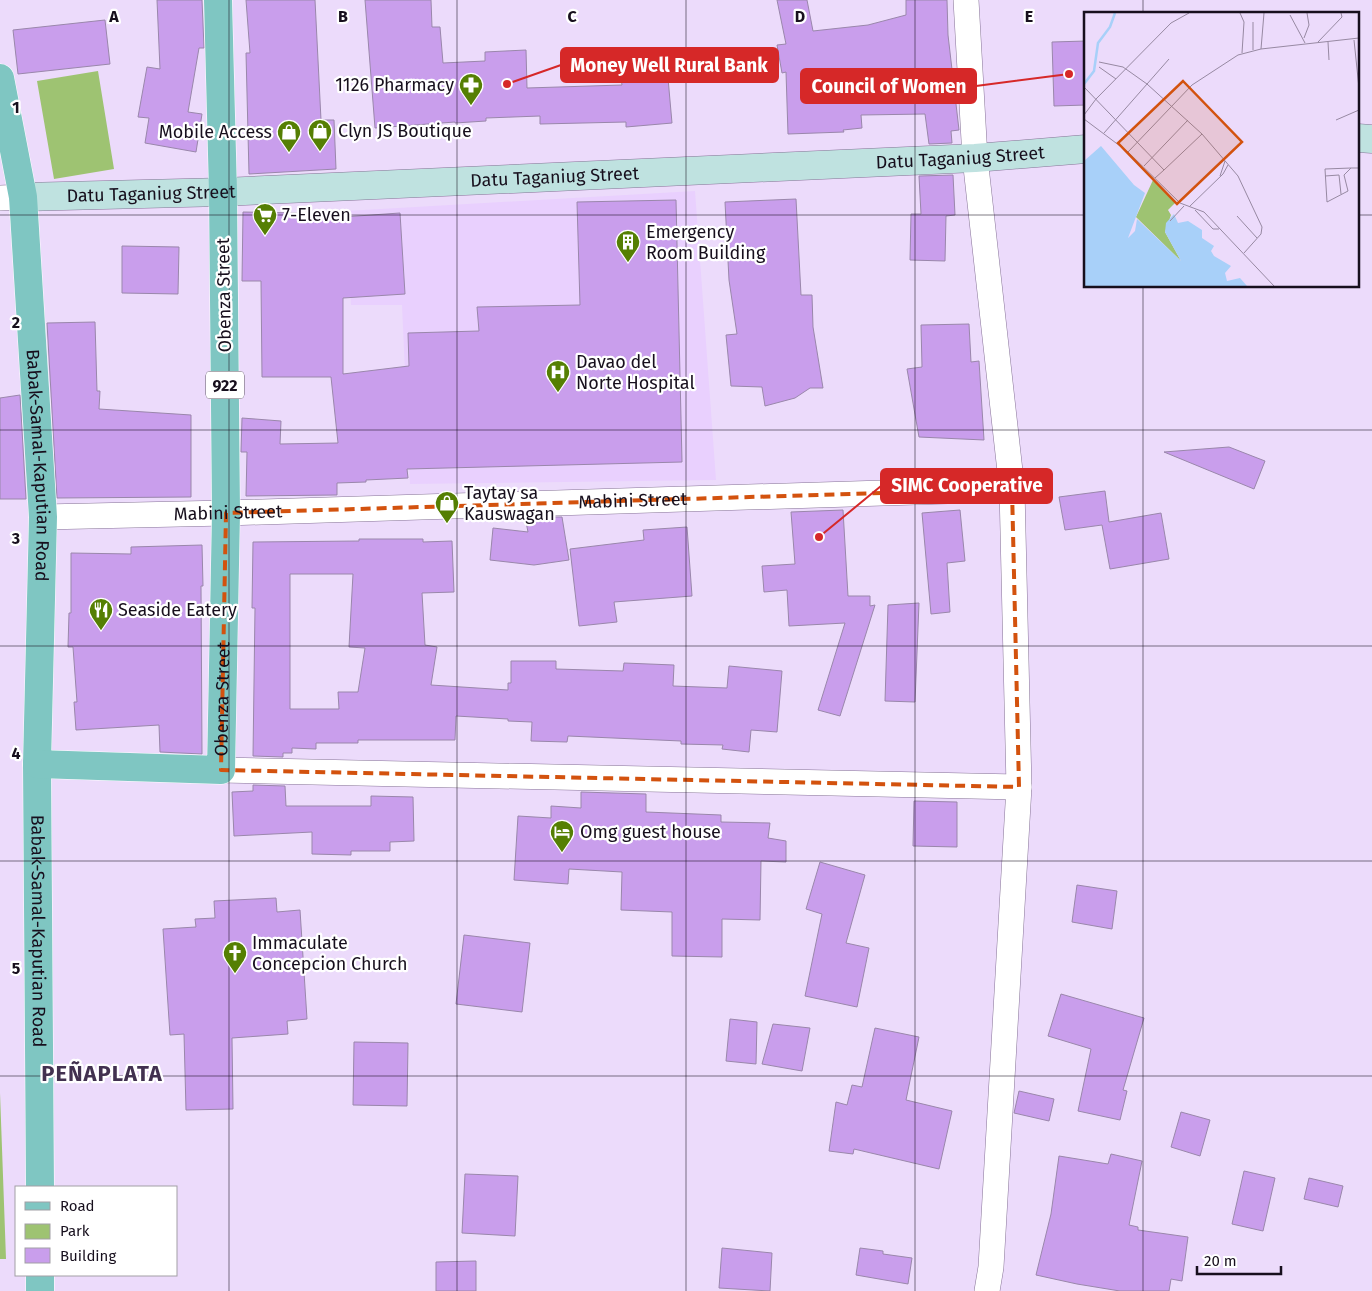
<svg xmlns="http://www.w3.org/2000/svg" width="1372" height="1291" viewBox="0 0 1372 1291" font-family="'Fira Sans',sans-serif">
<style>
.built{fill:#e9d0fe}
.green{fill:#9ec372}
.building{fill:#c99eec;stroke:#9a87ab;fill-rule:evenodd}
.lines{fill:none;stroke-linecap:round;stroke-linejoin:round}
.street-casing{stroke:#877497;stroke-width:26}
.secondary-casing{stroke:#877497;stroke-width:29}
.primary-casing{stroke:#fff;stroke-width:29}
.street{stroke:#fff;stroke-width:25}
.secondary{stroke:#bfe2e0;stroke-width:28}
.primary{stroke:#7fc6c2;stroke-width:28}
.marked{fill:none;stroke:#d3520e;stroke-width:4;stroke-dasharray:10 6;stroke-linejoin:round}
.grid{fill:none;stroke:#170f1d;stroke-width:1;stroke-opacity:0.55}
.labels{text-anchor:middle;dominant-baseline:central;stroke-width:4.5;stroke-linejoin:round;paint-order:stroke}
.shield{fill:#fff;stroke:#5d5761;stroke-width:1}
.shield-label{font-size:16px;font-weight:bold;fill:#170f1d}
.poi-label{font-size:18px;fill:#170f1d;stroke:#fff;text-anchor:start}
.street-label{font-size:18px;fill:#170f1d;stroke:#fff}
.district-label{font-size:22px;font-weight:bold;letter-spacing:1px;fill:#423150;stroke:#fff}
.inset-river{fill:none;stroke:#a8d0f9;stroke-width:2.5}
.inset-road{fill:none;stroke:#9789a2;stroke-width:1}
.view{fill:#d3520e;fill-opacity:0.15;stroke:#d3520e;stroke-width:2.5}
.inset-edge{fill:none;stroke:#170f1d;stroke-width:2.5}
.grid-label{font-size:16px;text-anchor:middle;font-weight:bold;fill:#170f1d;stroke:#fff;stroke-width:4.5;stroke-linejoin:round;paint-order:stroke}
.leader{fill:none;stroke:#d62828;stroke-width:2}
.callout-dot{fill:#d62828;stroke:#fff;stroke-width:2}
.callout{fill:#d62828;stroke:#d62828;stroke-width:2}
.callout-label{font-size:19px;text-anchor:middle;font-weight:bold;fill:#fff}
</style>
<rect width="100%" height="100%" fill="#ecdbfb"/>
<path class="built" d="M 695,191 L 716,480 L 410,484 L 402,305 L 351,305 L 346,211 Z"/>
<path class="green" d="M 98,71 L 114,169 L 54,179 L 37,81 Z
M 0,1093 L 6,1259 L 0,1259 Z"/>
<path class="building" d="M 157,0 L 202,0 L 204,48 L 199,48 L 188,112 L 202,114 L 196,152 L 145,143 L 149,118 L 138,117 L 147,67 L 160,69 Z
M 246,0 L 315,0 L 321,120 L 334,120 L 336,169 L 249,174 L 246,53 L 250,53 Z
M 365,0 L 431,0 L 432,27 L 440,27 L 443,63 L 485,61 L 485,52 L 526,50 L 527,88 L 622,85 L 620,71 L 667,67 L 672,123 L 626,127 L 626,122 L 540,124 L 540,116 L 486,118 L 486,121 L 455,123 L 455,122 L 375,128 Z
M 777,0 L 807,0 L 813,31 L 868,25 L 906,15 L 906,0 L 947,0 L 948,35 L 959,130 L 951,131 L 952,143 L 929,144 L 925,114 L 861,115 L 862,128 L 843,130 L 844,132 L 788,134 L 786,72 L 782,73 L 777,45 L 786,44 Z
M 105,20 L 110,64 L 18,74 L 13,30 Z
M 1086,41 L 1086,105 L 1054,106 L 1052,42 Z
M 953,175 L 955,215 L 946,216 L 945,261 L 910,260 L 911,214 L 921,214 L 919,176 Z
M 796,199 L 801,295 L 812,295 L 813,327 L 823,388 L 810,388 L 795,398 L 765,406 L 762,387 L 731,386 L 726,335 L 737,334 L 729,280 L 725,202 Z
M 676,200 L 682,462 L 407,469 L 408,478 L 366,480 L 366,482 L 337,483 L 337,495 L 246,496 L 247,452 L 241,452 L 242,418 L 281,421 L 280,444 L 338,443 L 331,377 L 262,377 L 261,281 L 242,281 L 243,212 L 297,213 L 297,216 L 343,217 L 400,213 L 405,294 L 343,298 L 343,374 L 409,366 L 408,333 L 479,331 L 477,307 L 580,305 L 577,202 Z
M 122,246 L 179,247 L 178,294 L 122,293 Z
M 95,322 L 97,391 L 100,391 L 99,409 L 191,415 L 191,497 L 57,498 L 47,323 Z
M 969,324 L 971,362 L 979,361 L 984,440 L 919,437 L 907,369 L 922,367 L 921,325 Z
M 20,395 L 26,499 L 0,499 L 0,398 Z
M 1229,447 L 1265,461 L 1254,489 L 1164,452 Z
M 1105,491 L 1109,522 L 1161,513 L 1169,559 L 1110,569 L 1102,525 L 1065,530 L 1059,497 Z
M 843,510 L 848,596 L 870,596 L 870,606 L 875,605 L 840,716 L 818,710 L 845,623 L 789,626 L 787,590 L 764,592 L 762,566 L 795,564 L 791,512 Z
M 960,510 L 965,561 L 947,563 L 950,612 L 931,614 L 922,513 Z
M 555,517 L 562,517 L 569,560 L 534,565 L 490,560 L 493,528 L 528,532 L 526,522 Z
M 687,527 L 692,596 L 614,602 L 617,622 L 579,626 L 570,549 L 644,540 L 643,530 Z
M 359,539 L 423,539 L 423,542 L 452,541 L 454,592 L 422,593 L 425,645 L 437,647 L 431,685 L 508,690 L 508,683 L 511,683 L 511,661 L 556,661 L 556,669 L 623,671 L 624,663 L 674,665 L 673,686 L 727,688 L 729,666 L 782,671 L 777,732 L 751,730 L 749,752 L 722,749 L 723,745 L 681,744 L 681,741 L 568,736 L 567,742 L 531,741 L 532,722 L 508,721 L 508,719 L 456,716 L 455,740 L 358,740 L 358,743 L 316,743 L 316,749 L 292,748 L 292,753 L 283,753 L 283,757 L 253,756 L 255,608 L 252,608 L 253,542 L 359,541 ZM 290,574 L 353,574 L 349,647 L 365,648 L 358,692 L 338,692 L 339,709 L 290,709 Z
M 202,545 L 203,586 L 201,586 L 202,754 L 160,752 L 159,725 L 76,730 L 74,702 L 77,702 L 73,647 L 68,647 L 69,613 L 71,613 L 71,553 L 131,554 L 131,547 Z
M 919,603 L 915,702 L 885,701 L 888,605 Z
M 253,785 L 285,786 L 286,806 L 371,806 L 371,796 L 413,797 L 414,841 L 390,842 L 390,851 L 351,851 L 351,855 L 312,854 L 312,832 L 234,836 L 232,792 L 253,791 Z
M 581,792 L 646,794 L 646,812 L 721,815 L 721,822 L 770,823 L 768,838 L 786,841 L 786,862 L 761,861 L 760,920 L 722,919 L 722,957 L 672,956 L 672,912 L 621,910 L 622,872 L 569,869 L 568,884 L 514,880 L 518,816 L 551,818 L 551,806 L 581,808 Z
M 914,801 L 957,802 L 957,847 L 913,846 Z
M 820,862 L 865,875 L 846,943 L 869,948 L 857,1007 L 805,996 L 822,914 L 806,909 Z
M 1077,885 L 1117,891 L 1112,929 L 1072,922 Z
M 276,898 L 277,912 L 300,910 L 307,1019 L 287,1021 L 288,1034 L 232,1038 L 233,1109 L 186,1110 L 184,1034 L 170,1035 L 163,929 L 196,927 L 195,919 L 215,918 L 214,901 Z
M 464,935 L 530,943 L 522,1012 L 456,1004 Z
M 1061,994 L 1144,1018 L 1123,1090 L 1127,1091 L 1120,1120 L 1078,1111 L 1091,1049 L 1048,1036 Z
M 730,1019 L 757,1022 L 756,1064 L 726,1061 Z
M 773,1024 L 810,1028 L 802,1071 L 762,1064 Z
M 875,1028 L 919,1037 L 906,1100 L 952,1111 L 939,1169 L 854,1149 L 853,1154 L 829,1151 L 836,1102 L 847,1105 L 852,1085 L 862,1087 Z
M 354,1042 L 408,1043 L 407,1106 L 353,1105 Z
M 1019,1091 L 1054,1099 L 1049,1121 L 1014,1113 Z
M 1181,1112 L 1210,1120 L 1200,1156 L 1171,1147 Z
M 1111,1154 L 1142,1161 L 1129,1225 L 1138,1227 L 1138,1230 L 1188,1237 L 1182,1281 L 1171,1279 L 1169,1291 L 1120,1291 L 1077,1284 L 1036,1275 L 1051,1214 L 1059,1156 L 1108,1164 Z
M 1244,1171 L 1275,1178 L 1263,1231 L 1232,1224 Z
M 465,1174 L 518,1176 L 515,1236 L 462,1233 Z
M 1309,1178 L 1343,1186 L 1338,1207 L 1304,1199 Z
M 722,1248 L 772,1253 L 770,1291 L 719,1288 Z
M 860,1248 L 883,1251 L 883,1254 L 912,1258 L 908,1284 L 856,1275 Z
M 476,1261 L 476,1291 L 436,1291 L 436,1262 Z"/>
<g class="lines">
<g class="street-casing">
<g id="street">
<path d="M 966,0 L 975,158 L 1012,489 L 1019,787 L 991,1267 L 987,1291"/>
<path d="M 0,198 L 23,197"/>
<path id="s1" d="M 43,517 L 226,513 L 1012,489"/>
<path d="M 221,770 L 1019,787"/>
</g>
</g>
<g class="secondary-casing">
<g id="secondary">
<path d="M 1358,138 L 1372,139"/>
<path id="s2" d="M 23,197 L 223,192 L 975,158 L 1086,149"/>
</g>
</g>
<g class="primary-casing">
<g id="primary">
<path id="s3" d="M 0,78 L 23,197 L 43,517 L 37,764 L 40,1187"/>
<path id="s4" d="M 37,764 L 221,770 L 226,513 L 223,192 L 218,0"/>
<path d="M 40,1275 L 40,1291"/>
</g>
</g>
<use href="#street" class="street"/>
<use href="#secondary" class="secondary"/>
<use href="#primary" class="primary"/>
</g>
<path class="marked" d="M 1012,489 L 1019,787 L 221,770 L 226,513 Z"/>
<path class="grid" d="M 229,0 L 229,1291M 457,0 L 457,1291M 686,0 L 686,1291M 915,0 L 915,1291M 1143,0 L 1143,14M 0,215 L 1086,215M 1358,215 L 1372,215M 1143,286 L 1143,1291M 0,430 L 1372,430M 0,646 L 1372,646M 0,861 L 1372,861M 0,1076 L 1372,1076"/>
<defs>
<g id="pharmacy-pin" transform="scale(1.25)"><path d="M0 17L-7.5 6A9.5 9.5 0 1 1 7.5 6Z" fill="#557f03" stroke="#fff"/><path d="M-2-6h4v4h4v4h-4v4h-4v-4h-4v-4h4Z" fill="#fff"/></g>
<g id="shop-pin" transform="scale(1.25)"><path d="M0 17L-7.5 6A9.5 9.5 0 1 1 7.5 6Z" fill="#557f03" stroke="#fff"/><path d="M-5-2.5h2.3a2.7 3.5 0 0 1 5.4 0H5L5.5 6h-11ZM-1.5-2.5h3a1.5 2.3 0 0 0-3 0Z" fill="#fff"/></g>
<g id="supermarket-pin" transform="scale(1.25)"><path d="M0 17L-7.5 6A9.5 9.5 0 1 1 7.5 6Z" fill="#557f03" stroke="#fff"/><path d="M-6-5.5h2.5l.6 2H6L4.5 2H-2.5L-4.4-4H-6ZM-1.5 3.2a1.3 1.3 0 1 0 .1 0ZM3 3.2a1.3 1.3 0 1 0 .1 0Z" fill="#fff"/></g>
<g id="building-pin" transform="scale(1.25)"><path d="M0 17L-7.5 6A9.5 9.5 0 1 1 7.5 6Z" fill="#557f03" stroke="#fff"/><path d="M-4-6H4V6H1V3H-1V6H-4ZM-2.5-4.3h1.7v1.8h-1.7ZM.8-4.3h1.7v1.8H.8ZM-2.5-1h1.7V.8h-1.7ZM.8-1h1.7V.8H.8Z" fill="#fff"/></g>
<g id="hospital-pin" transform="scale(1.25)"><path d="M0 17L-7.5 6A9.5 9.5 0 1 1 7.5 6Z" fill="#557f03" stroke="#fff"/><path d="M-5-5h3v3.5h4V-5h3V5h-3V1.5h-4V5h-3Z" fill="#fff"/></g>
<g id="restaurant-pin" transform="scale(1.25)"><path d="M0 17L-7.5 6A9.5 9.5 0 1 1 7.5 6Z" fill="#557f03" stroke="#fff"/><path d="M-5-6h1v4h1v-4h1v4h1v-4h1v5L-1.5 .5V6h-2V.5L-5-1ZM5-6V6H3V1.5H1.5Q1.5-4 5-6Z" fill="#fff"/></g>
<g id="hotel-pin" transform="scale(1.25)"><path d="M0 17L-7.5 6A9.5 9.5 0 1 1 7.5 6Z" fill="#557f03" stroke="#fff"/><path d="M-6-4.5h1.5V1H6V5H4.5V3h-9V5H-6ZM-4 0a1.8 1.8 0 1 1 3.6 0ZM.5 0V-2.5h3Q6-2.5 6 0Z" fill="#fff"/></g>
<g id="church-pin" transform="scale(1.25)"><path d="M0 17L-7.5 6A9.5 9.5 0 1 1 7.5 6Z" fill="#557f03" stroke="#fff"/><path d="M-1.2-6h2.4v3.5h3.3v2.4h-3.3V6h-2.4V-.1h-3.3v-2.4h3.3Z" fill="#fff"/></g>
</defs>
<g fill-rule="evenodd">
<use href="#pharmacy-pin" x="471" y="85"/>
<use href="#shop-pin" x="320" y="131"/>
<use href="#shop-pin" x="289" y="132"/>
<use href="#supermarket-pin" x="265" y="215"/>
<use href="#building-pin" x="628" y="242"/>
<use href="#hospital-pin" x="558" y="372"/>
<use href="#shop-pin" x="447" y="503"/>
<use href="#restaurant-pin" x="101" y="610"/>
<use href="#hotel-pin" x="562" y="832"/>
<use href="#church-pin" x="235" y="953"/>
</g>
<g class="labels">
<rect class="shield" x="206" y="371.5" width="38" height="27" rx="4"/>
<g class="shield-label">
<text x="225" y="385">922</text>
</g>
<g class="poi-label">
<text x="454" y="85" text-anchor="end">1126 Pharmacy</text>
<text x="338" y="131">Clyn JS Boutique</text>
<text x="272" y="132" text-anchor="end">Mobile Access</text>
<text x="282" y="215">7-Eleven</text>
<text x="646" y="232">Emergency<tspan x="646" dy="21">Room Building</tspan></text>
<text x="576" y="362">Davao del<tspan x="576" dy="21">Norte Hospital</tspan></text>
<text x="464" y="493">Taytay sa<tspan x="464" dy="21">Kauswagan</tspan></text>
<text x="118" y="610">Seaside Eatery</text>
<text x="580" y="832">Omg guest house</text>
<text x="252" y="943">Immaculate<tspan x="252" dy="21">Concepcion Church</tspan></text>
</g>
<g class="street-label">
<text stroke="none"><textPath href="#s2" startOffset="938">Datu Taganiug Street</textPath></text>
<text stroke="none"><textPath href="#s2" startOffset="532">Datu Taganiug Street</textPath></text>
<text stroke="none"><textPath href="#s2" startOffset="128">Datu Taganiug Street</textPath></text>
<text transform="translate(224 295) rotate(-91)">Obenza Street</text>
<text stroke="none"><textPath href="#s3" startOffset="390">Babak-Samal-Kaputian Road</textPath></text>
<text stroke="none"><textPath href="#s1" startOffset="590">Mabini Street</textPath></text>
<text stroke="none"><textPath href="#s1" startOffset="185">Mabini Street</textPath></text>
<text stroke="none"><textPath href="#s4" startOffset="255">Obenza Street</textPath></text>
<text stroke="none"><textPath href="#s3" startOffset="856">Babak-Samal-Kaputian Road</textPath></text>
</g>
<g class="district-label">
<text x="102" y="1073">PEÑAPLATA</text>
</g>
</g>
<g transform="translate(1084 12)">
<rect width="275" height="275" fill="#ecdbfb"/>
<path d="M 69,168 L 92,190 L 84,198 L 87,203 L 81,220 L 97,249 L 52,205 Z" fill="#9ec372"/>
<path d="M 17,134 L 50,173 L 61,181 L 44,226 L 51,219 L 53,207 L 97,249 L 81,220 L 82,211 L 90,202 L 94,211 L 104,209 L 118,218 L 118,226 L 130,234 L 127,239 L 130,244 L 147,254 L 141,261 L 143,269 L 156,266 L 163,274 L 0,274 L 0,149 Z" fill="#a8d0f9"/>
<path class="inset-river" d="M 0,72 L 10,59 L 14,31 L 26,15 L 31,1"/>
<path class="inset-road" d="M 156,1 L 160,10 L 158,41M 206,3 L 221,31M 169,10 L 169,38M 220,26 L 225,13 L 223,1M 270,28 L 275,76M 234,30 L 258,5 L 257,1M 244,30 L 245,48M 177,37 L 180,1M 15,50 L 39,55 L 63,72 L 118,122 L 154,164 L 178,215 L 177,222 L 160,241M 15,55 L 32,67M 0,75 L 80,158 L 71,166M 12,87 L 87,11 L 105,1M 0,103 L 12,87M 0,107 L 44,140 L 96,191 L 120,200 L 190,274M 252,108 L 275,98M 20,121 L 85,47M 44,140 L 108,73 L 154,43 L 177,37 L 275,26M 60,154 L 104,108M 267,156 L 241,157 L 243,190 L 264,179 L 260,163 L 267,156 L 275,156M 80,158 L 118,122M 136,164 L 141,149M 241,164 L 255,163 L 257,182M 105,195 L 139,162 L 144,153M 111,198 L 129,217 L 135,217M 153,204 L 173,226M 86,209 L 100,194"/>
<path class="view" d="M 99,69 L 158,130 L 93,192 L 34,131 Z"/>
<rect width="275" height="275" class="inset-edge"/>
</g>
<g class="grid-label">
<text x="114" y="22">A</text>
<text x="343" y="22">B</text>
<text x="572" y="22">C</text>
<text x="800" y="22">D</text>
<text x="1029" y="22">E</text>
<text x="16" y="113">1</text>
<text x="16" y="328">2</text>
<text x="16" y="544">3</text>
<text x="16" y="759">4</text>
<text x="16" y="974">5</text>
</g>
<path class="leader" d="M507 84L561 65M1069 74L976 86M819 537L881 486"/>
<g class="callout-dot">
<circle cx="507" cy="84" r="5"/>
<circle cx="1069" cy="74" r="5"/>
<circle cx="819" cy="537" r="5"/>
</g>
<g class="callout">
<rect x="561" y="48" width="217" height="34" rx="5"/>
<rect x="801" y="69" width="175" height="34" rx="5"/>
<rect x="881" y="469" width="171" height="34" rx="5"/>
</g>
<g class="callout-label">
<text x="669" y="72">Money Well Rural Bank</text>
<text x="889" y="93">Council of Women</text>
<text x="967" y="492">SIMC Cooperative</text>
</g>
<rect x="15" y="1186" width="162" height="90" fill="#ffffff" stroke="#a29fa5"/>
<rect x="25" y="1202" width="25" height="8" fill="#7fc6c2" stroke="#a29fa5"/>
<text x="60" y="1211" font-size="15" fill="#170f1d">Road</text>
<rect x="25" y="1224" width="25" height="15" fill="#9ec372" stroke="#a29fa5"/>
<text x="60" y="1236" font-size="15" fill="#170f1d">Park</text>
<rect x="25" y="1248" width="25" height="15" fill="#c99eec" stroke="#a29fa5"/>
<text x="60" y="1261" font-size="15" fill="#170f1d">Building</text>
<path d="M1197 1266v8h84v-8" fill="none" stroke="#170f1d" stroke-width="2.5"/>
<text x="1204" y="1266" font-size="15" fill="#170f1d" stroke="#ffffff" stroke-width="4" paint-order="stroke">20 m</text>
</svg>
